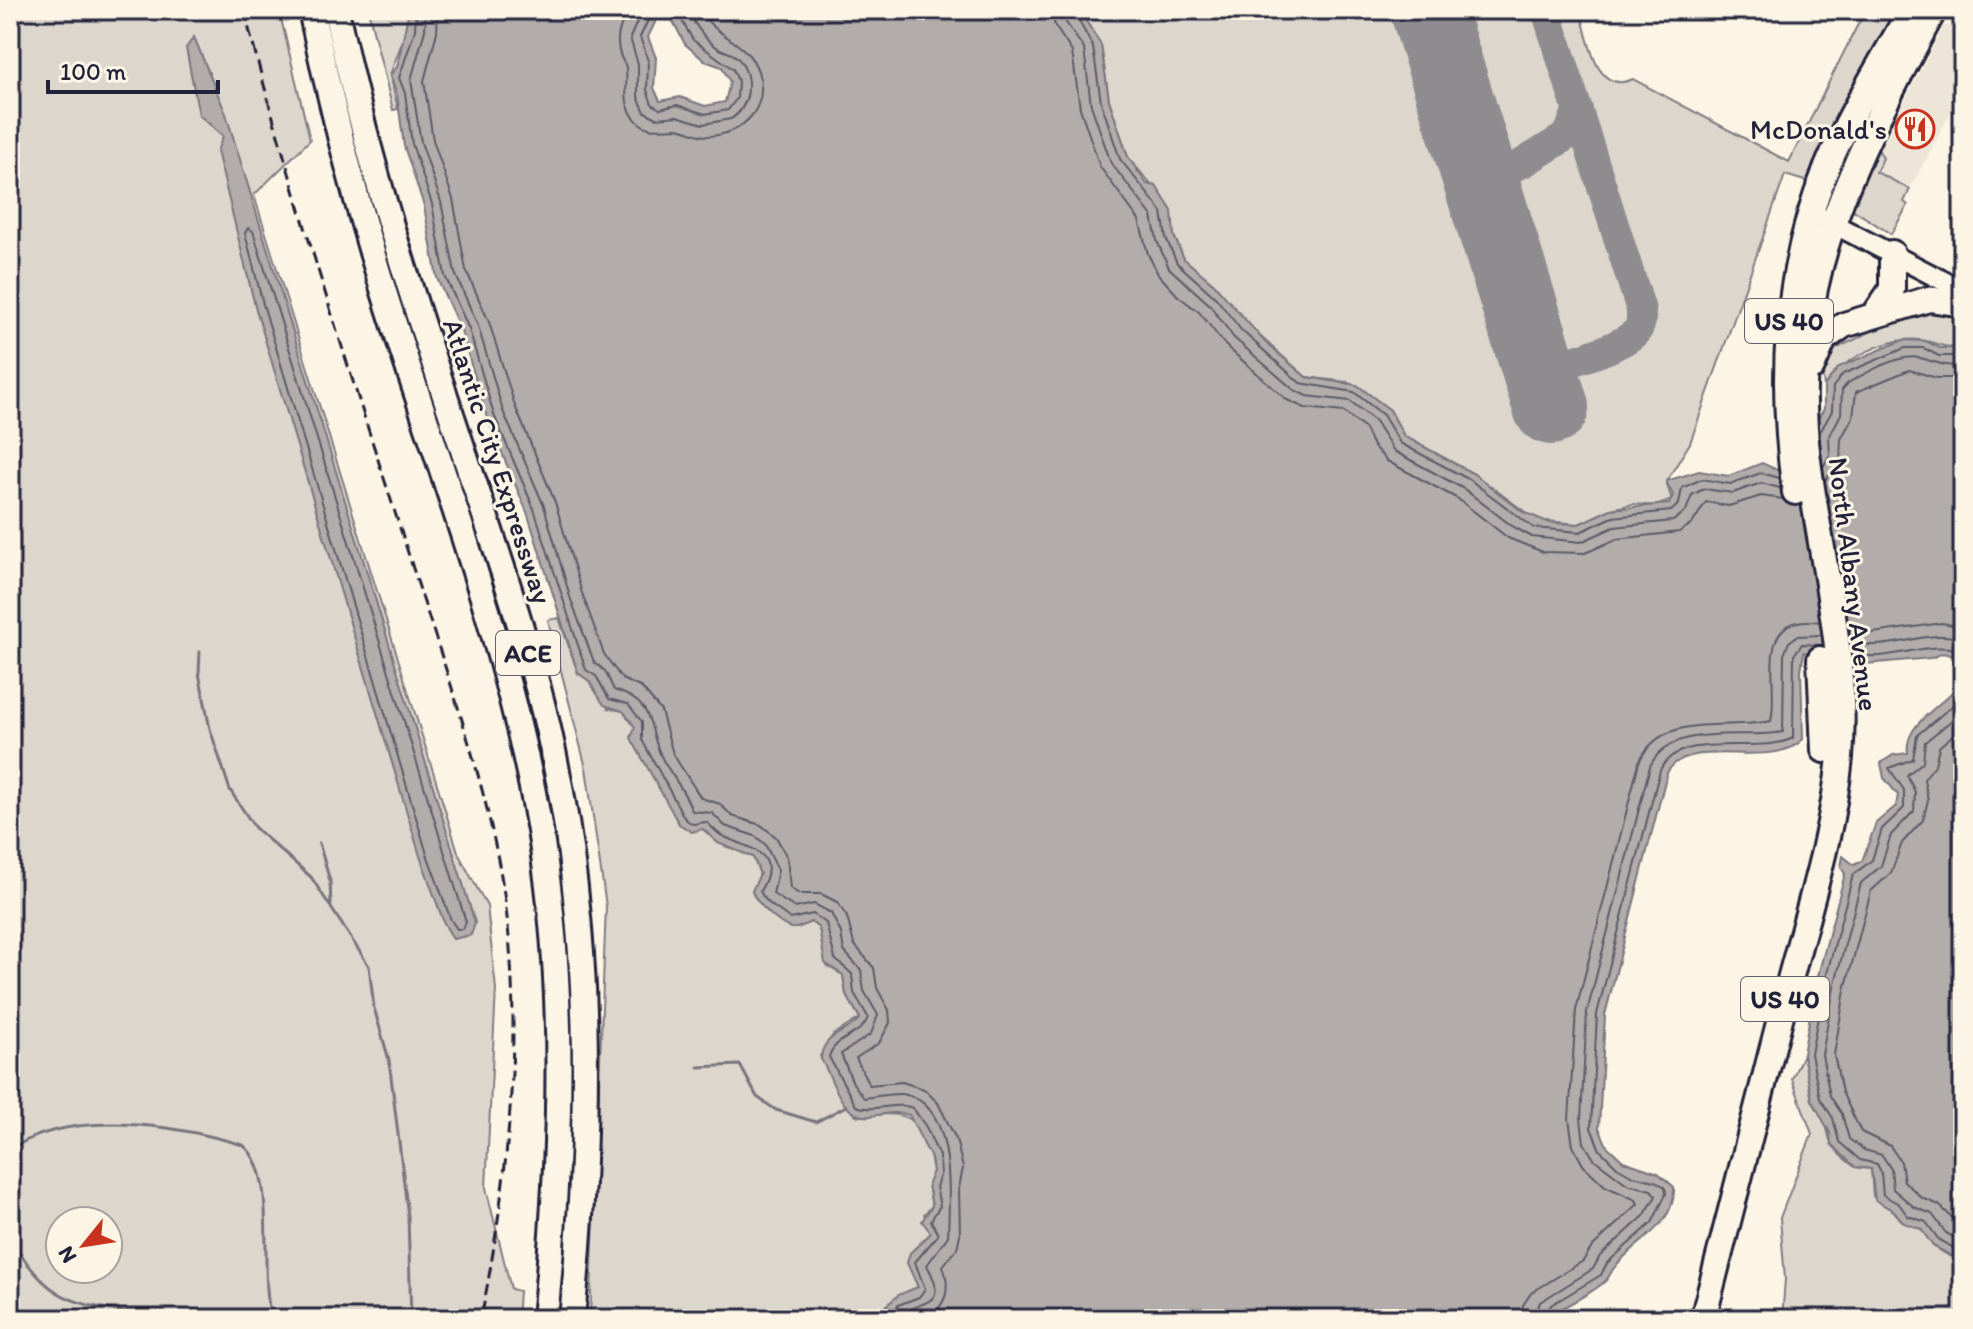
<svg xmlns="http://www.w3.org/2000/svg" width="1973" height="1329" viewBox="0 0 1973 1329" font-family="Itim,sans-serif">
<style>
.built{fill:#ece5d8}
.green{fill:#dcd6cc;stroke:#7f7c84;stroke-width:2;fill-rule:evenodd}
.water{fill:#b2adab;stroke:#78757e;stroke-width:2}
.lines{fill:none;stroke-linecap:round;stroke-linejoin:round}
.shore{stroke:#5c5a68;stroke-width:2}
.stream{stroke:#78757e;stroke-width:3}
.taxiway{stroke:#8f8c90;stroke-width:30}
.runway{stroke:#8f8c90;stroke-width:76}
.secondary-casing{stroke:#22223b;stroke-width:24}
.highway-casing{stroke:#22223b;stroke-width:30}
.secondary{stroke:#fcf5e5;stroke-width:18}
.highway{stroke:#fcf5e5;stroke-width:24}
.rail{stroke:#22223b;stroke-width:3;stroke-dasharray:12 6;stroke-linecap:butt}
.labels{text-anchor:middle;dominant-baseline:central;stroke-width:6;stroke-linejoin:round;paint-order:stroke}
.shield{fill:#fcf5e5;stroke:#63616e;stroke-width:2}
.shield-label{font-size:26px;font-weight:bold;fill:#22223b}
.poi-label{font-size:28px;fill:#22223b;stroke:#fcf5e5;text-anchor:end}
.street-label{font-size:28px;fill:#22223b;stroke:#fcf5e5}
</style>
<rect width="100%" height="100%" fill="#fcf5e5"/>
<filter id="ink" filterUnits="userSpaceOnUse"><feTurbulence type="fractalNoise" baseFrequency=".0125" numOctaves="2"/><feDisplacementMap in="SourceGraphic" scale="16" xChannelSelector="R" yChannelSelector="G"/><feConvolveMatrix kernelMatrix="1 2 1 2 8 2 1 2 1" color-interpolation-filters="sRGB"/></filter>
<g filter="url(#ink)">
<path class="built" d="M 1955,10 L 1963,10 L 1963,89 L 1910,189 L 1876,172 L 1883,158 L 1879,151 L 1944,25 L 1956,29 L 1958,26 L 1949,21 Z"/>
<path class="green" d="M 10,10 L 279,10 L 310,140 L 254,195 L 459,855 L 487,906 L 496,989 L 486,1188 L 511,1289 L 519,1291 L 517,1319 L 10,1319 ZM 60,1221 L 108,1221 L 108,1269 L 60,1269 Z
M 368,10 L 414,10 L 390,75 L 398,109 L 393,110 Z
M 1079,10 L 1580,10 C 1588,35 1594,97 1633,79 L 1789,162 L 1865,10 L 1895,10 L 1835,119 L 1808,182 L 1785,175 L 1690,443 L 1666,482 L 1672,500 L 1656,506 L 1633,504 L 1611,509 L 1579,524 L 1536,520 L 1474,474 L 1404,436 L 1390,410 L 1347,382 L 1306,377 L 1246,324 L 1214,284 L 1184,259 L 1174,236 L 1170,208 L 1128,157 L 1109,100 L 1101,45 Z
M 1879,151 L 1883,158 L 1876,172 L 1910,189 L 1904,202 L 1908,205 L 1891,234 L 1852,209 L 1873,153 Z
M 1921,307 L 1963,310 L 1963,348 C 1947,349 1940,344 1926,341 C 1895,333 1840,359 1824,386 L 1822,373 L 1827,353 Z
M 559,618 L 578,673 L 589,680 L 608,708 L 623,711 L 635,727 L 633,742 L 673,808 L 676,819 L 703,829 L 718,843 L 753,857 L 760,874 L 752,892 C 756,902 781,926 791,928 C 798,929 805,924 811,922 L 819,928 L 827,966 L 843,975 L 846,994 L 860,1018 L 833,1035 L 820,1056 L 845,1104 L 857,1116 C 909,1111 923,1112 933,1171 L 928,1184 L 932,1206 L 924,1214 L 931,1233 L 910,1253 L 918,1287 L 908,1291 L 883,1312 L 883,1319 L 590,1319 L 606,906 L 586,768 L 548,620 Z
M 1803,1054 L 1812,1100 L 1825,1121 L 1830,1140 L 1840,1155 L 1855,1167 L 1871,1169 L 1873,1196 L 1880,1203 L 1894,1211 L 1901,1220 L 1921,1228 L 1933,1246 L 1954,1259 L 1963,1286 L 1963,1319 L 1782,1319 L 1785,1279 L 1780,1218 L 1812,1134 L 1792,1079 Z"/>
<path class="water" d="M 409,10 L 661,10 L 648,37 L 656,58 L 654,88 L 660,101 L 680,97 L 705,106 L 725,102 L 730,82 L 722,67 L 705,61 L 685,44 L 667,10 L 1079,10 L 1101,45 L 1109,100 L 1128,157 L 1147,184 L 1156,186 L 1172,211 L 1174,236 L 1184,259 L 1214,284 L 1265,342 L 1306,377 L 1357,385 L 1390,410 L 1404,436 L 1474,474 L 1523,512 L 1550,523 L 1579,524 L 1611,509 L 1669,504 L 1673,495 L 1666,481 L 1699,471 L 1729,476 L 1762,463 L 1777,470 L 1786,469 L 1824,409 L 1824,386 L 1839,367 L 1903,340 L 1926,341 L 1940,348 L 1963,348 L 1963,659 L 1943,653 L 1931,658 L 1865,664 L 1804,652 L 1801,670 L 1803,739 C 1773,772 1688,733 1667,773 L 1605,1015 L 1599,1128 L 1607,1146 L 1623,1161 L 1658,1173 L 1674,1187 C 1676,1227 1634,1241 1614,1268 C 1610,1273 1609,1279 1603,1283 C 1589,1295 1572,1302 1555,1312 L 1550,1319 L 883,1319 L 884,1308 L 898,1295 L 918,1287 L 907,1263 L 910,1253 L 931,1233 L 922,1221 L 932,1206 L 928,1184 L 933,1171 L 931,1158 L 909,1115 C 896,1111 884,1114 871,1116 C 841,1120 834,1080 821,1059 C 822,1033 848,1034 860,1018 L 846,994 L 843,975 L 825,963 L 819,928 L 811,922 C 805,924 799,929 793,928 C 782,928 755,902 752,891 L 760,874 L 753,857 L 718,843 L 703,829 L 692,832 L 679,824 L 631,738 L 635,727 L 623,711 L 604,705 L 589,681 L 578,673 L 527,512 L 487,418 L 461,331 L 437,278 L 424,206 L 404,146 L 397,94 L 390,75 L 397,67 Z
M 194,37 L 226,114 L 475,923 L 471,935 L 453,939 L 444,923 L 420,856 L 255,306 L 217,151 L 223,136 L 199,115 L 186,48 Z
M 1963,679 L 1963,1286 L 1952,1256 L 1933,1246 L 1921,1229 L 1904,1223 L 1894,1211 L 1875,1200 L 1871,1169 L 1855,1167 L 1831,1144 L 1830,1133 L 1812,1100 L 1803,1054 L 1816,983 L 1845,874 L 1841,867 L 1843,856 L 1854,865 L 1862,861 L 1876,823 L 1896,806 L 1898,795 L 1884,778 L 1881,763 L 1893,755 L 1908,753 C 1903,722 1948,704 1963,679 Z"/>
<g class="lines">
<path class="shore" d="M 416,10 L 415,30 L 399,78 L 405,93 L 412,144 L 432,204 L 445,276 L 469,329 L 494,415 L 534,509 L 586,670 L 596,676 L 609,699 L 628,704 L 642,722 L 642,740 L 685,819 L 693,824 L 706,822 C 712,826 715,832 721,835 C 745,848 785,850 760,891 C 765,904 780,910 790,919 L 813,914 L 826,923 L 835,959 L 852,974 L 854,993 L 868,1017 C 861,1038 835,1035 829,1057 L 856,1106 C 873,1113 894,1101 913,1108 L 926,1127 L 939,1156 L 941,1172 L 936,1187 L 940,1206 L 931,1220 L 938,1235 L 915,1262 L 925,1289 L 919,1297 L 898,1305 L 891,1319
M 426,10 L 425,30 L 411,80 L 421,142 L 441,202 L 455,273 L 478,326 L 503,411 L 544,506 L 570,597 L 594,662 L 605,671 L 614,690 C 659,703 646,730 664,762 C 674,778 686,793 692,811 L 712,813 L 725,826 L 755,836 L 765,844 L 778,870 L 773,894 L 795,908 L 814,904 L 831,913 L 841,933 L 844,951 L 861,970 L 864,991 L 878,1015 L 871,1034 L 841,1054 L 853,1083 L 864,1098 C 876,1097 890,1093 902,1094 C 958,1101 949,1201 948,1236 L 927,1265 C 953,1313 913,1296 901,1319
M 438,10 L 437,32 L 424,81 L 433,140 L 453,199 L 466,270 L 489,322 L 515,406 L 555,502 L 582,593 L 604,654 L 622,679 L 642,688 L 661,711 L 673,754 L 701,798 L 720,804 L 732,816 L 761,825 L 776,837 L 787,857 L 790,888 L 799,894 L 821,894 L 837,902 L 847,917 L 854,944 L 874,968 L 877,988 L 889,1010 L 890,1023 L 879,1043 L 856,1058 L 869,1085 L 902,1082 L 924,1089 L 938,1103 L 956,1139 L 963,1168 L 959,1188 L 960,1235 L 957,1248 L 943,1266 C 951,1289 947,1308 923,1319
M 628,10 C 620,25 614,40 621,57 C 622,60 626,65 626,68 C 628,86 622,100 633,116 C 646,134 659,128 677,128 C 687,129 696,136 707,136 C 742,136 771,107 758,71 C 747,40 715,38 700,10
M 642,10 L 630,38 L 638,64 L 638,97 L 645,112 L 657,118 L 677,116 L 703,124 L 731,119 C 750,107 753,80 741,62 C 735,53 728,53 720,49 C 706,42 694,23 687,10
M 653,10 L 640,37 L 648,61 L 647,90 L 652,104 L 660,109 L 677,105 L 705,114 L 728,110 L 737,98 L 738,81 L 733,69 L 693,40 L 676,10
M 1051,10 L 1055,26 L 1072,52 L 1080,108 L 1100,167 L 1139,220 L 1148,254 L 1158,274 L 1178,296 L 1199,312 L 1226,346 L 1287,400 L 1305,408 L 1344,412 L 1365,429 L 1373,446 L 1387,461 L 1458,499 L 1508,538 L 1543,552 L 1585,553 L 1617,539 L 1679,532 L 1692,524 L 1706,502 L 1729,506 L 1761,496 L 1783,499
M 1063,10 L 1065,21 L 1084,49 L 1091,105 L 1111,163 L 1152,216 L 1157,241 L 1169,268 L 1209,304 L 1234,338 L 1294,390 L 1307,396 L 1350,401 L 1375,421 L 1394,451 L 1464,489 L 1512,526 L 1532,537 L 1581,542 L 1614,527 L 1673,521 L 1686,511 L 1692,495 L 1704,489 L 1733,493 L 1761,483 L 1780,488
M 1073,10 L 1093,47 L 1101,102 L 1120,159 L 1162,212 L 1166,238 L 1177,263 L 1216,298 L 1241,330 L 1300,383 L 1354,392 L 1383,415 L 1400,443 L 1470,480 L 1534,528 L 1580,532 L 1613,517 L 1671,511 L 1679,504 L 1682,488 L 1702,479 L 1730,484 L 1761,473 L 1779,478
M 248,228 L 253,231 L 466,922 L 463,929 L 457,929 L 451,920 L 427,854 L 263,304 L 245,233 Z
M 1820,432 L 1832,411 L 1833,387 L 1843,374 L 1905,348 L 1923,348 L 1939,356 L 1963,356
M 1823,467 L 1830,455 L 1829,437 L 1841,414 L 1842,390 L 1848,383 C 1866,373 1899,353 1920,358 C 1936,362 1945,367 1963,366
M 1825,480 L 1840,463 L 1841,439 L 1853,417 L 1856,392 L 1909,370 L 1937,378 L 1963,378
M 1849,629 L 1866,634 L 1942,623 L 1963,627
M 1851,642 C 1887,654 1932,626 1963,640
M 1852,653 C 1888,665 1928,638 1963,651
M 1963,697 L 1917,735 L 1913,759 L 1889,768 L 1904,790 L 1904,808 L 1882,829 L 1872,860 L 1853,875 L 1824,985 L 1811,1054 L 1820,1098 L 1833,1118 L 1839,1142 L 1860,1160 L 1877,1164 L 1881,1172 L 1883,1195 L 1899,1204 L 1908,1216 L 1926,1222 L 1939,1240 L 1958,1250 L 1963,1261
M 1963,711 L 1925,742 L 1923,762 L 1907,775 L 1915,792 L 1914,811 L 1891,835 L 1881,866 L 1861,883 L 1834,987 L 1822,1055 L 1830,1096 L 1842,1114 L 1849,1139 L 1864,1150 L 1882,1155 L 1891,1169 L 1893,1189 L 1914,1207 L 1932,1214 L 1946,1233 L 1963,1242
M 1963,726 L 1939,747 L 1935,765 L 1924,779 L 1928,800 L 1923,820 L 1902,843 L 1891,873 L 1871,891 L 1845,990 L 1834,1055 L 1842,1092 L 1861,1132 L 1890,1146 L 1901,1162 L 1904,1181 L 1922,1198 L 1939,1205 L 1963,1228
M 1521,1319 L 1523,1305 L 1531,1293 L 1583,1261 L 1592,1247 L 1638,1204 L 1636,1200 L 1605,1186 L 1583,1165 L 1573,1146 L 1569,1119 L 1576,1010 L 1639,762 C 1663,710 1727,731 1771,721 C 1780,685 1751,612 1820,622
M 1533,1319 L 1540,1302 L 1593,1269 L 1600,1256 L 1644,1216 L 1656,1196 L 1651,1190 L 1627,1184 L 1594,1159 L 1584,1143 L 1581,1119 L 1587,1012 L 1650,766 C 1672,721 1743,740 1783,732 L 1784,655 L 1789,642 L 1797,636 L 1821,635
M 1543,1319 L 1551,1305 L 1601,1275 L 1607,1263 L 1652,1223 L 1666,1194 L 1665,1187 L 1655,1181 L 1633,1176 L 1617,1167 L 1600,1150 L 1591,1128 L 1597,1014 L 1660,770 C 1680,728 1758,756 1793,738 L 1794,655 L 1802,644 L 1823,645"/>
<path class="stream" d="M 200,652 L 199,673 L 210,729 L 230,790 L 255,828 L 311,877 L 369,966 L 374,1008 L 389,1060 L 408,1216 L 411,1319
M 319,843 L 330,881 L 331,905
M 698,1067 L 740,1065 L 757,1097 L 776,1110 L 816,1122 L 846,1106
M 10,1150 C 70,1108 176,1125 243,1145 C 280,1175 257,1273 272,1319
M 10,1237 C 53,1312 81,1301 157,1319"/>
<path class="taxiway" d="M 1475,162 L 1486,170 L 1499,173 L 1523,163 L 1568,135 L 1578,109
M 1540,372 C 1565,363 1617,350 1635,333 C 1642,326 1641,319 1641,310 L 1546,10"/>
<path class="runway" d="M 1428,10 L 1551,407"/>
<g class="secondary-casing">
<path id="secondary" d="M 1822,218 L 1963,291"/>
</g>
<g class="highway-casing">
<path id="highway" d="M 311,10 C 334,120 363,229 398,336 C 448,492 506,646 536,808 C 568,978 561,1148 545,1319
M 336,10 C 366,156 412,297 459,438 C 491,534 525,630 548,728 C 594,930 591,1115 572,1319
M 1875,314 L 1892,289 L 1892,253
M 1812,367 L 1824,339 L 1844,325 L 1929,299 L 1963,304
M 1795,492 C 1780,383 1784,275 1825,172 C 1848,116 1881,63 1911,10
M 1820,659 L 1824,750
M 1703,1319 C 1732,1205 1762,1090 1791,976 C 1810,904 1833,831 1840,757 C 1849,661 1820,555 1808,460 C 1786,282 1854,160 1934,10"/>
</g>
<use href="#secondary" class="secondary"/>
<use href="#highway" class="highway"/>
<path class="rail" d="M 244,10 C 292,196 352,379 411,562 C 445,670 487,781 504,894 C 524,1034 508,1181 481,1319"/>
</g>
</g>
<defs>
<g id="restaurant-ring" transform="scale(2)"><circle r="9.5" fill="#fcf5e5" stroke="#c8321e" stroke-width="1.5"/><path d="M-5-6h1v4h1v-4h1v4h1v-4h1v5L-1.5 .5V6h-2V.5L-5-1ZM5-6V6H3V1.5H1.5Q1.5-4 5-6Z" fill="#c8321e"/></g>
</defs>
<g fill-rule="evenodd">
<use href="#restaurant-ring" x="1915" y="129"/>
</g>
<g class="labels">
<g class="shield">
<rect x="1745" y="299" width="88" height="44" rx="6"/>
<rect x="496" y="631" width="64" height="44" rx="6"/>
<rect x="1741" y="977" width="88" height="44" rx="6"/>
</g>
<g class="shield-label">
<text x="1789" y="321">US 40</text>
<text x="528" y="653">ACE</text>
<text x="1785" y="999">US 40</text>
</g>
<g class="poi-label">
<text x="1887" y="129">McDonald's</text>
</g>
<g class="street-label">
<text transform="translate(498 461) rotate(72)">Atlantic City Expressway</text>
<text transform="translate(1854 584) rotate(83)">North Albany Avenue</text>
</g>
</g>
<rect width="1973" height="1329" fill="none" stroke="#fcf5e5" stroke-width="40"/>
<rect x="20" y="20" width="1933" height="1289" fill="none" stroke="#22223b" stroke-width="3" filter="url(#ink)"/>
<g transform="translate(84 1245) rotate(240)"><circle r="38" fill="#fcf5e5" stroke="#a5a1a1" stroke-width="2"/>
<path d="M0-6L14 30L0 20L-14 30Z" fill="#c8321e"/>
<text y="-12" font-size="22" font-weight="bold" text-anchor="middle" fill="#22223b">N</text>
</g>
<path d="M48 80v12h170v-12" fill="none" stroke="#22223b" stroke-width="4"/>
<text x="60" y="80" font-size="24" fill="#22223b" stroke="#fcf5e5" stroke-width="6" paint-order="stroke">100 m</text>
</svg>
